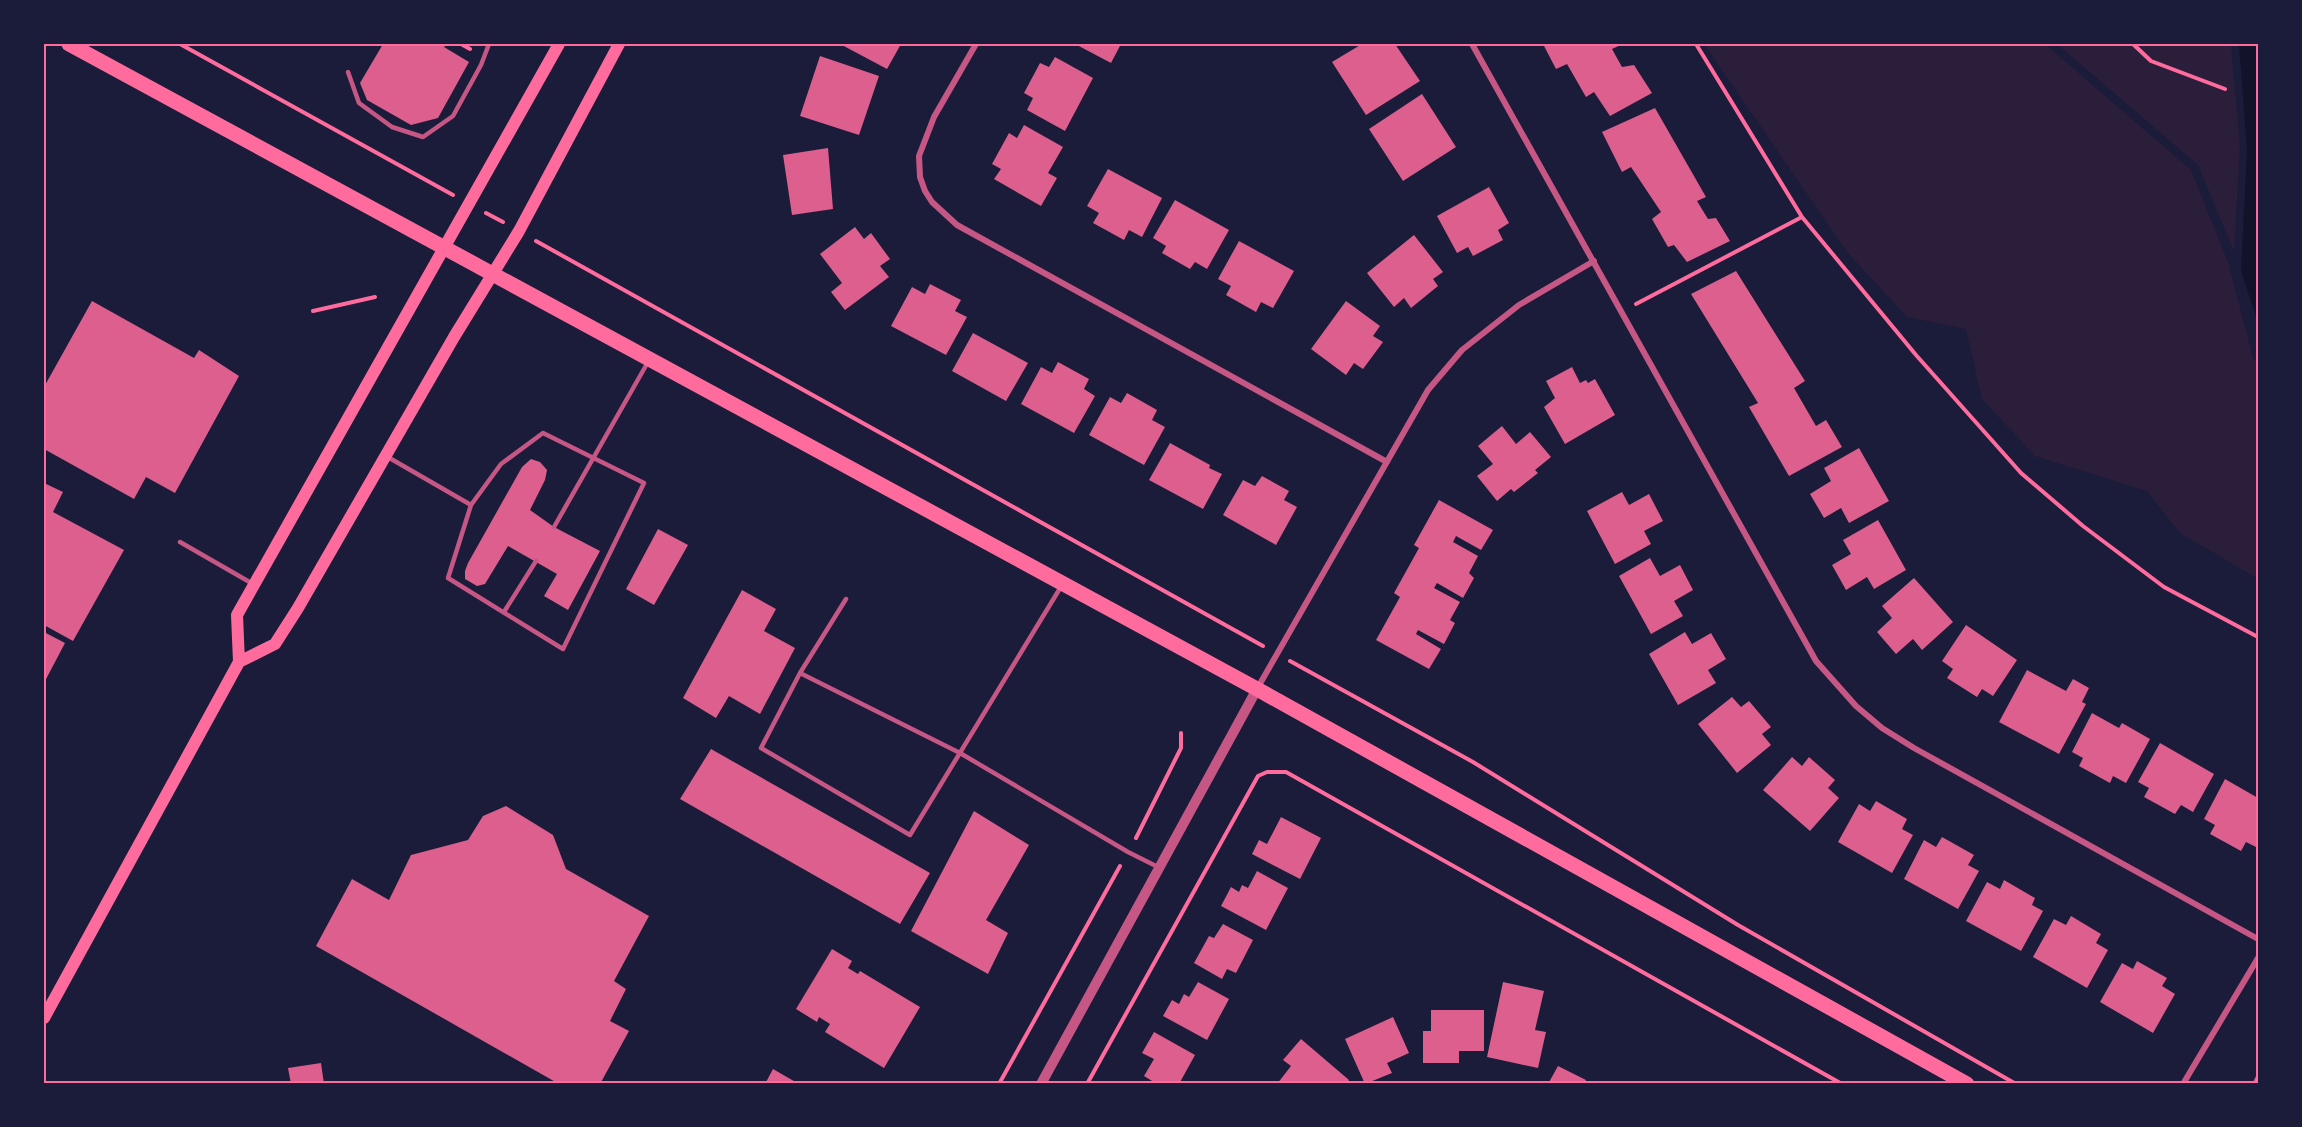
<svg xmlns="http://www.w3.org/2000/svg" width="2302" height="1127" viewBox="0 0 2302 1127" font-family="'PT Sans',sans-serif">
<style>
.green{fill:#2a1e3b}
.water{fill:#12122b}
.building{fill:#dd5f8e}
.lines{fill:none;stroke-linecap:round;stroke-linejoin:round}
.path{stroke:#ff6b9d;stroke-width:4}
.service{stroke:#c65784;stroke-width:4.5}
.minor{stroke:#c65784;stroke-width:6}
.tertiary{stroke:#c65784;stroke-width:10}
.secondary{stroke:#ff6b9d;stroke-width:12}
.primary{stroke:#ff6b9d;stroke-width:15}
.neatline{fill:none;stroke:#ff6b9d;stroke-width:2}
</style>
<rect width="100%" height="100%" fill="#1b1b3a"/>
<path class="green" d="M 1704,44 L 2045,44 L 2191,170 L 2228,262 L 2253,358 L 2258,363 L 2258,579 L 2180,533 L 2147,491 L 2035,456 L 1982,399 L 1966,329 L 1907,317 L 1847,252 Z
M 2057,44 L 2205,44 L 2212,46 L 2212,44 L 2231,44 L 2240,147 L 2234,252 L 2198,165 Z"/>
<path class="water" d="M 2239,44 L 2258,44 L 2258,323 L 2241,271 L 2247,150 Z"/>
<path class="building" d="M 383,44 L 447,44 L 444,47 L 469,62 L 438,118 L 411,125 L 367,100 L 360,83 Z
M 840,44 L 901,44 L 887,69 Z
M 1075,44 L 1121,44 L 1111,63 Z
M 1362,44 L 1395,44 L 1420,81 L 1366,115 L 1332,62 Z
M 1543,44 L 1623,44 L 1612,49 L 1622,67 L 1634,65 L 1652,93 L 1610,116 L 1594,92 L 1586,97 L 1567,64 L 1556,69 Z
M 820,56 L 879,76 L 859,135 L 800,116 Z
M 1055,57 L 1093,78 L 1065,131 L 1027,110 L 1033,98 L 1024,93 L 1040,63 L 1049,67 Z
M 1422,94 L 1456,147 L 1403,181 L 1369,129 Z
M 1655,108 L 1706,197 L 1697,201 L 1708,219 L 1716,218 L 1730,241 L 1687,262 L 1674,245 L 1668,247 L 1652,219 L 1661,212 L 1631,167 L 1622,172 L 1602,132 Z
M 1024,125 L 1063,147 L 1048,173 L 1057,178 L 1041,206 L 994,179 L 1001,169 L 992,164 L 1009,133 L 1017,138 Z
M 828,148 L 833,209 L 792,215 L 783,155 Z
M 1108,169 L 1162,198 L 1142,237 L 1129,230 L 1124,240 L 1093,223 L 1099,213 L 1087,206 Z
M 1489,187 L 1509,223 L 1498,230 L 1503,240 L 1473,256 L 1468,247 L 1457,253 L 1437,216 Z
M 1175,200 L 1229,230 L 1207,269 L 1195,262 L 1190,269 L 1162,253 L 1166,246 L 1153,238 Z
M 855,227 L 864,239 L 871,233 L 890,259 L 880,266 L 889,277 L 845,310 L 831,292 L 842,283 L 820,254 Z
M 1414,235 L 1443,272 L 1433,279 L 1438,286 L 1411,308 L 1404,298 L 1394,307 L 1367,273 Z
M 1239,241 L 1294,271 L 1273,308 L 1261,302 L 1256,312 L 1226,295 L 1231,286 L 1218,279 Z
M 1736,271 L 1805,381 L 1794,388 L 1816,426 L 1826,420 L 1842,447 L 1789,476 L 1749,407 L 1758,403 L 1691,294 Z
M 930,284 L 961,300 L 955,311 L 967,317 L 946,355 L 891,326 L 912,287 L 925,294 Z
M 92,301 L 194,358 L 199,350 L 239,376 L 175,493 L 146,477 L 134,499 L 44,449 L 44,387 Z
M 1346,301 L 1380,326 L 1373,336 L 1383,342 L 1363,369 L 1354,363 L 1346,375 L 1311,349 Z
M 973,333 L 1028,363 L 1006,401 L 952,371 Z
M 1058,362 L 1089,379 L 1084,389 L 1095,396 L 1074,433 L 1021,404 L 1041,367 L 1052,373 Z
M 1572,367 L 1580,383 L 1586,380 L 1588,383 L 1595,379 L 1615,415 L 1565,444 L 1544,407 L 1555,398 L 1546,381 Z
M 1127,393 L 1157,410 L 1152,420 L 1165,427 L 1144,465 L 1089,435 L 1110,397 L 1121,403 Z
M 1502,426 L 1516,444 L 1530,432 L 1551,457 L 1535,470 L 1538,473 L 1514,492 L 1511,489 L 1497,501 L 1477,476 L 1493,464 L 1478,446 Z
M 1170,443 L 1210,465 L 1209,468 L 1222,474 L 1203,509 L 1149,480 Z
M 1859,448 L 1889,501 L 1849,523 L 1841,508 L 1824,518 L 1810,494 L 1831,481 L 1824,468 Z
M 531,459 L 540,462 L 547,470 L 545,480 L 530,510 L 554,527 L 600,551 L 568,610 L 544,596 L 557,574 L 508,546 L 485,584 L 477,586 L 465,579 L 465,571 L 468,563 L 522,467 Z
M 1262,476 L 1289,491 L 1284,500 L 1297,507 L 1276,545 L 1223,515 L 1243,480 L 1255,486 Z
M 44,483 L 63,492 L 53,512 L 124,550 L 73,641 L 44,625 Z
M 1622,492 L 1629,505 L 1649,494 L 1663,521 L 1644,531 L 1651,544 L 1615,564 L 1587,511 Z
M 1439,500 L 1493,530 L 1481,550 L 1456,536 L 1453,542 L 1478,556 L 1469,573 L 1474,578 L 1463,598 L 1437,583 L 1434,588 L 1460,602 L 1450,620 L 1455,623 L 1444,644 L 1418,630 L 1416,634 L 1441,649 L 1429,669 L 1376,640 L 1400,597 L 1394,593 L 1419,548 L 1414,545 Z
M 1878,520 L 1906,570 L 1874,589 L 1867,577 L 1846,590 L 1832,565 L 1851,554 L 1843,540 Z
M 658,529 L 688,545 L 654,605 L 626,589 Z
M 1650,558 L 1660,576 L 1680,565 L 1693,590 L 1674,601 L 1683,616 L 1651,634 L 1619,576 Z
M 1914,578 L 1953,622 L 1922,650 L 1913,639 L 1896,654 L 1877,632 L 1892,618 L 1882,606 Z
M 742,590 L 776,609 L 764,631 L 795,648 L 760,714 L 729,696 L 716,718 L 683,698 Z
M 1966,625 L 2017,660 L 1993,696 L 1982,689 L 1977,697 L 1947,678 L 1953,669 L 1942,661 Z
M 44,632 L 65,643 L 44,683 Z
M 1685,632 L 1692,644 L 1711,633 L 1726,659 L 1708,670 L 1716,683 L 1678,705 L 1649,654 Z
M 2027,670 L 2066,691 L 2073,679 L 2089,688 L 2082,702 L 2086,704 L 2059,754 L 1999,722 Z
M 1732,697 L 1741,707 L 1749,701 L 1771,727 L 1762,734 L 1771,745 L 1737,773 L 1698,724 Z
M 2092,713 L 2119,728 L 2122,723 L 2150,739 L 2126,783 L 2113,776 L 2110,783 L 2079,766 L 2083,758 L 2072,752 Z
M 2160,743 L 2214,774 L 2193,812 L 2181,805 L 2175,814 L 2144,797 L 2149,788 L 2138,782 Z
M 711,749 L 930,873 L 900,924 L 680,799 Z
M 1792,757 L 1802,766 L 1809,757 L 1835,780 L 1828,788 L 1839,798 L 1810,831 L 1763,790 Z
M 2225,779 L 2258,798 L 2258,848 L 2246,842 L 2241,851 L 2210,834 L 2215,825 L 2204,819 Z
M 1876,801 L 1907,819 L 1902,829 L 1913,835 L 1892,873 L 1838,842 L 1859,804 L 1870,811 Z
M 506,806 L 553,835 L 566,869 L 649,916 L 614,981 L 626,989 L 610,1021 L 629,1031 L 600,1084 L 559,1084 L 316,946 L 352,879 L 389,900 L 411,855 L 468,840 L 483,816 Z
M 974,811 L 1029,845 L 986,920 L 1008,933 L 988,974 L 911,931 Z
M 1281,817 L 1321,838 L 1300,879 L 1252,854 L 1259,840 L 1267,844 Z
M 1942,837 L 1974,855 L 1968,865 L 1979,871 L 1958,909 L 1904,879 L 1924,840 L 1936,847 Z
M 1257,871 L 1288,888 L 1266,930 L 1221,906 L 1231,887 L 1239,892 L 1242,885 L 1248,888 Z
M 2004,880 L 2035,898 L 2032,905 L 2043,911 L 2021,951 L 1966,921 L 1987,882 L 2000,889 Z
M 2071,916 L 2101,934 L 2096,943 L 2108,950 L 2087,988 L 2033,957 L 2054,919 L 2066,925 Z
M 1223,924 L 1253,940 L 1236,973 L 1227,969 L 1222,979 L 1194,963 L 1209,936 L 1214,938 Z
M 832,949 L 852,961 L 848,968 L 858,974 L 860,971 L 920,1007 L 884,1068 L 825,1032 L 830,1024 L 819,1017 L 817,1022 L 796,1009 Z
M 2137,961 L 2167,978 L 2162,986 L 2175,994 L 2153,1033 L 2100,1002 L 2122,963 L 2133,969 Z
M 1198,982 L 1229,999 L 1207,1040 L 1163,1016 L 1172,1000 L 1179,1004 L 1184,994 L 1189,997 Z
M 1503,982 L 1544,991 L 1535,1030 L 1546,1032 L 1538,1068 L 1487,1057 Z
M 1431,1010 L 1484,1010 L 1484,1051 L 1459,1051 L 1459,1063 L 1423,1063 L 1423,1031 L 1431,1031 Z
M 1393,1017 L 1409,1053 L 1387,1063 L 1392,1073 L 1365,1084 L 1345,1039 Z
M 1154,1032 L 1195,1055 L 1179,1084 L 1157,1084 L 1144,1076 L 1154,1059 L 1142,1053 Z
M 1301,1039 L 1349,1080 L 1347,1084 L 1277,1084 L 1291,1066 L 1283,1060 Z
M 321,1063 L 324,1084 L 291,1084 L 288,1068 Z
M 1558,1066 L 1586,1080 L 1584,1084 L 1548,1084 Z
M 773,1069 L 799,1084 L 765,1084 Z
M 2258,1072 L 2258,1084 L 2252,1084 Z"/>
<g class="lines">
<path class="path" d="M 180,44 L 453,195
M 461,44 L 470,49
M 1696,44 L 1802,217 L 1916,355 L 2021,473 L 2083,526 L 2164,587 L 2258,637
M 2133,44 L 2151,61 L 2225,89
M 486,213 L 503,222
M 536,241 L 1263,646
M 1636,304 L 1802,217
M 313,311 L 375,297
M 1290,661 L 1473,762 L 1738,925 L 2016,1084
M 1136,838 L 1181,748 L 1181,733
M 999,1084 L 1120,866
M 1087,1084 L 1258,776 L 1267,772 L 1286,772 L 1842,1084"/>
<path class="service" d="M 348,72 L 359,103 L 392,127 L 423,137 L 453,116 L 481,65 L 489,44
M 386,456 L 471,505 L 448,578 L 563,649 L 644,483 L 543,433 L 501,464 L 471,505
M 554,527 L 648,362
M 180,542 L 253,584
M 846,599 L 800,673 L 761,748 L 910,835 L 1062,585
M 504,612 L 536,561
M 800,673 L 960,753 L 1128,852 L 1160,868"/>
<path class="minor" d="M 976,44 L 934,117 L 919,156 L 920,177 L 925,191 L 932,202 L 957,225 L 1387,462
M 1472,44 L 1816,661 L 1856,706 L 1882,728 L 1914,748 L 2258,939
M 1257,689 L 1428,390 L 1462,350 L 1519,305 L 1594,261
M 2183,1084 L 2258,958"/>
<path class="tertiary" d="M 1041,1084 L 1257,689"/>
<path class="secondary" d="M 239,662 L 275,644 L 298,608 L 454,337 L 519,231 L 619,44
M 44,1018 L 239,662 L 237,615 L 559,44"/>
<path class="primary" d="M 69,44 L 1257,689 L 1967,1084"/>
</g>
<rect width="2302" height="1127" fill="none" stroke="#1b1b3a" stroke-width="90"/>
<rect x="45" y="45" width="2212" height="1037" class="neatline"/>
</svg>
